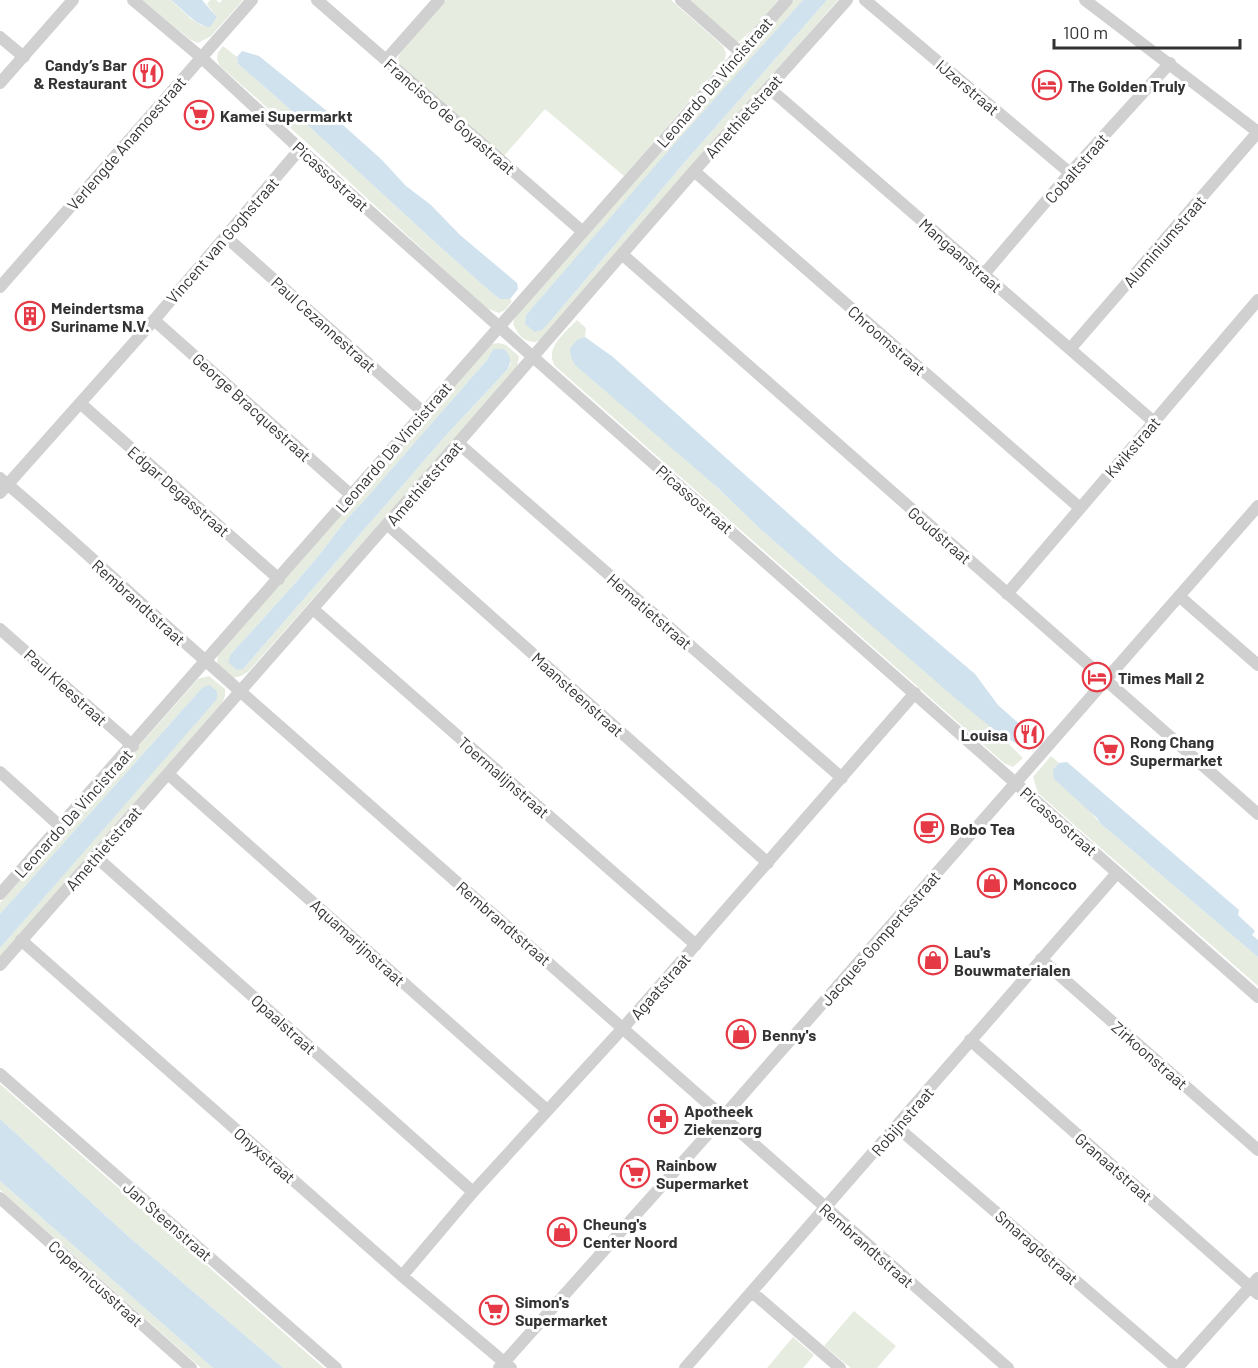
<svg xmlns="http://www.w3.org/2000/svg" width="1258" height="1368" viewBox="0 0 1258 1368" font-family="Barlow,sans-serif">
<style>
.green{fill:#e6ecdf;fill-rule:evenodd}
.water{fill:#cfe2ee}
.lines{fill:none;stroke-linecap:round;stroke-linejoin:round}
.minor{stroke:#d0d0d0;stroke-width:12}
.labels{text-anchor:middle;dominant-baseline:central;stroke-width:6;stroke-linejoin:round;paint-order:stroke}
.poi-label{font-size:16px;font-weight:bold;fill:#333;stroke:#fff;text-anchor:start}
.street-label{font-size:16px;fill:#333;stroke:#fff}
</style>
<rect width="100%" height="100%" fill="#fff"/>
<path class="green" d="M 142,0 L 171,0 L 191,19 L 203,26 L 217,17 L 207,4 L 210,0 L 216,0 L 220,3 L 222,0 L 243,0 L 211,36 L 198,43 L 191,40 Z
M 446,0 L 671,0 L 723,46 L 726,53 L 725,60 L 624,176 L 545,109 L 503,157 L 399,64 L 398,57 L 402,51 Z
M 687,0 L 779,0 L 758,25 L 736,44 Z
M 794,0 L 803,0 L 526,315 L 525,324 L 553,318 L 684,163 L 827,0 L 838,0 L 542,339 L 536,342 C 523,342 517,334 513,323 L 517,314 Z
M 223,46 L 237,57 L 238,64 C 325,138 406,218 492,293 L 500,299 L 510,299 L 512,301 L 505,310 L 499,313 L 486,308 L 306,142 L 220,66 C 215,57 217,53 223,46 Z
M 577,320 L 586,328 L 585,337 L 578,339 L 717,487 L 759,528 L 998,733 L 1023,758 L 1013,767 L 1004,763 L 555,366 C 544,348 565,333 577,320 Z
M 499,343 L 506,345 L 519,356 L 517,368 L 248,672 L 241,676 L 232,678 L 217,664 L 218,655 L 491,344 ZM 493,349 L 511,363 L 507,370 L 448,433 L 243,669 L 231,654 C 259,623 288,592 315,560 C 331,541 344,520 362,503 L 487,360 Z
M 209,676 L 225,689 L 225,696 L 222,703 L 0,957 L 0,948 L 158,765 L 202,688 L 0,914 L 0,903 L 198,679 Z
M 1051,756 L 1059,763 L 1053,769 L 1100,823 L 1258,957 L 1258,986 L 1038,793 L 1033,777 Z
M 0,1084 L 324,1368 L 283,1368 L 128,1236 L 0,1119 Z
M 0,1181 L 213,1368 L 201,1368 L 0,1190 Z
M 854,1311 L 896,1346 L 877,1368 L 851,1368 L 824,1346 Z
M 793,1337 L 814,1355 L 803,1368 L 767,1368 Z"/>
<path class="water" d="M 171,0 L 202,0 L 217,17 L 210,27 C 194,25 183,9 171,0 Z
M 803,0 L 827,0 L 684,163 L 553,318 L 542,330 L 535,332 L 525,324 L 526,315 L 669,150 Z
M 242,51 L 259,56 L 333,116 L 382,160 L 406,186 L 431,205 L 460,235 L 517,283 L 518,289 L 510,299 L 500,299 L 492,293 C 406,218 325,138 238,64 L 237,57 Z
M 585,337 L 613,357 L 836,556 L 975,674 L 998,705 L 1035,738 L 1026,749 L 998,733 L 955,698 L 759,528 L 717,487 L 575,365 L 571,357 L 570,348 L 578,339 Z
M 493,349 L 504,349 C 511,357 512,361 507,370 L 448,433 L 243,669 L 237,670 L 228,662 L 231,654 C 259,623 288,592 315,560 C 331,541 344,520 362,503 L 487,360 Z
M 209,685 L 217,691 L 217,699 L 0,948 L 0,914 L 202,688 Z
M 1067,762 L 1239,910 L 1238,915 L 1255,931 L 1252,935 L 1258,940 L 1258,957 L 1100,823 L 1097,818 L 1054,779 L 1053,769 L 1059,763 Z
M 0,1119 L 128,1236 L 283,1368 L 213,1368 L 0,1181 Z"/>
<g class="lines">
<path class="minor" d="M 133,0 L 202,58 L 300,149 L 533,357 L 1258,997
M 317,0 L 583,232
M 681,0 L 740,52
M 865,0 L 1070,173
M 0,37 L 24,57
M 386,60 L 439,0
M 0,83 L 73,0
M 769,88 L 1154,422
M 694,171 L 1080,508
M 226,237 L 423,412
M 623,255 L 1258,814
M 984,274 L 1070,173 L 1170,63
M 0,287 L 252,0
M 154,320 L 351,495
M 1070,349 L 1258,132 L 1085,0
M 80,403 L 279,579
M 458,443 L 842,778
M 0,478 C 71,537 137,601 207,662 C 474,896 739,1134 1008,1368
M 0,493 L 154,320 L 300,149
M 387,524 L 768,863
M 1007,594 L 1258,300
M 1179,596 L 1258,665
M 313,609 L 696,945
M 0,629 L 133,746
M 0,772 L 60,826
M 168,774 L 547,1110
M 95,856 L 473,1192
M 0,894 C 263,597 523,297 787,0
M 21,940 L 402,1276 L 511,1368
M 1041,959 L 1258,1150
M 0,965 L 458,443 L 694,171 L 847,0
M 970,1040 L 1258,1294
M 0,1074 L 336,1368
M 897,1127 L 1177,1368
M 0,1198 L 191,1368
M 402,1276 L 473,1192 L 623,1028 L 915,693
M 752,1292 L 840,1368
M 499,1368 L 723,1117 L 1258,506
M 685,1368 L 1117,873
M 1177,1368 L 1258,1278"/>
</g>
<defs>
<g id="restaurant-ring" transform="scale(1.5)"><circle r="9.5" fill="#fff" stroke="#e63946" stroke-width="1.5"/><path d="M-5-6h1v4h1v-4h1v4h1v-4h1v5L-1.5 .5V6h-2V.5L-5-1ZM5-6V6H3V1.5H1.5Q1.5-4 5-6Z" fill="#e63946"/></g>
<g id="hotel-ring" transform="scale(1.5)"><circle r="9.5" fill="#fff" stroke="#e63946" stroke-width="1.5"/><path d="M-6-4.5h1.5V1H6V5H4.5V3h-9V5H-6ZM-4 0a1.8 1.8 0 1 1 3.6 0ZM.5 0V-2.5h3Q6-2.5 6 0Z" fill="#e63946"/></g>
<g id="supermarket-ring" transform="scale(1.5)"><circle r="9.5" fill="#fff" stroke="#e63946" stroke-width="1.5"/><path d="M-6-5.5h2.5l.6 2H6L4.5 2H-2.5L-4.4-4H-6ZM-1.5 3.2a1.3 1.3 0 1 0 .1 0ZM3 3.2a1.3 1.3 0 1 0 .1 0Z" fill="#e63946"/></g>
<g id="building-ring" transform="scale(1.5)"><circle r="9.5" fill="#fff" stroke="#e63946" stroke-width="1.5"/><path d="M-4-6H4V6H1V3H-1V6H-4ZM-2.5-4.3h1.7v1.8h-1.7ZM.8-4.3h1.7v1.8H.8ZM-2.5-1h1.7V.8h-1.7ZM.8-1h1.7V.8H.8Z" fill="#e63946"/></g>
<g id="cafe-ring" transform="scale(1.5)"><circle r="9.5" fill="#fff" stroke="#e63946" stroke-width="1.5"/><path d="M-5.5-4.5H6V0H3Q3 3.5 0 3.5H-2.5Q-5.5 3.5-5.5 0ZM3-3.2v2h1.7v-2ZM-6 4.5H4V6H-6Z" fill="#e63946"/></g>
<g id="shop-ring" transform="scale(1.5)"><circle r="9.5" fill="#fff" stroke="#e63946" stroke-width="1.5"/><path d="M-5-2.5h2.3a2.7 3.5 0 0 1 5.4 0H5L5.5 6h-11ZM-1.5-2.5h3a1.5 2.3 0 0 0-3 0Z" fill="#e63946"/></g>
<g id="pharmacy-ring" transform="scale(1.5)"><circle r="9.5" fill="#fff" stroke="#e63946" stroke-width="1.5"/><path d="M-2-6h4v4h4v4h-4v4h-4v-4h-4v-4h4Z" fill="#e63946"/></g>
</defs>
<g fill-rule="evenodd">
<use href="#restaurant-ring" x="148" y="73"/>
<use href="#hotel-ring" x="1047" y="85"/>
<use href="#supermarket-ring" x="199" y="115"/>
<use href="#building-ring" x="30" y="316"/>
<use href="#hotel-ring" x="1097" y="677"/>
<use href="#restaurant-ring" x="1029" y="734"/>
<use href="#supermarket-ring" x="1109" y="750"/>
<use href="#cafe-ring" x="929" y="828"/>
<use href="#shop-ring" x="992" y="883"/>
<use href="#shop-ring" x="933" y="960"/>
<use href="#shop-ring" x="741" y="1034"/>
<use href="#pharmacy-ring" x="663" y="1119"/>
<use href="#supermarket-ring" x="635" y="1173"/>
<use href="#shop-ring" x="562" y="1232"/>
<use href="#supermarket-ring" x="494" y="1310"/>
</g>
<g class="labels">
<g class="poi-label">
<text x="127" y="64" text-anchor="end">Candy’s Bar<tspan x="127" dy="18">&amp; Restaurant</tspan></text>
<text x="1068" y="85">The Golden Truly</text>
<text x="220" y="115">Kamei Supermarkt</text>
<text x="51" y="307">Meindertsma<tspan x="51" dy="18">Suriname N.V.</tspan></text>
<text x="1118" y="677">Times Mall 2</text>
<text x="1008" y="734" text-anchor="end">Louisa</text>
<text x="1130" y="741">Rong Chang<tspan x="1130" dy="18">Supermarket</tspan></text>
<text x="950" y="828">Bobo Tea</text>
<text x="1013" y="883">Moncoco</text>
<text x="954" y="951">Lau's<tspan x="954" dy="18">Bouwmaterialen</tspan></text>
<text x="762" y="1034">Benny's</text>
<text x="684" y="1110">Apotheek<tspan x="684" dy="18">Ziekenzorg</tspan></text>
<text x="656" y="1164">Rainbow<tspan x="656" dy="18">Supermarket</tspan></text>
<text x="583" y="1223">Cheung's<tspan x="583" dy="18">Center Noord</tspan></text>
<text x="515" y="1301">Simon's<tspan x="515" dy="18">Supermarket</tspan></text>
</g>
<g class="street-label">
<text transform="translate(714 82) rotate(-49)">Leonardo Da Vincistraat</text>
<text transform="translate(968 87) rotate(40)">IJzerstraat</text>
<text transform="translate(450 116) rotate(41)">Francisco de Goyastraat</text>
<text transform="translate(743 116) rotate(-48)">Amethietstraat</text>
<text transform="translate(126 143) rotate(-49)">Verlengde Anamoestraat</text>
<text transform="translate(1076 168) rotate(-49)">Cobaltstraat</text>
<text transform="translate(331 176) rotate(42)">Picassostraat</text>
<text transform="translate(222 240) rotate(-49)">Vincent van Goghstraat</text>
<text transform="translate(1164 241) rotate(-49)">Aluminiumstraat</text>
<text transform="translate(961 255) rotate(41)">Mangaanstraat</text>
<text transform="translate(324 324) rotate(42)">Paul Cezannestraat</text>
<text transform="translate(887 340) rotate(41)">Chroomstraat</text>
<text transform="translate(252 407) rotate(42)">George Bracquestraat</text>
<text transform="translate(393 447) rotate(-49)">Leonardo Da Vincistraat</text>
<text transform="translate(1132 447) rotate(-49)">Kwikstraat</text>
<text transform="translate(424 483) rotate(-49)">Amethietstraat</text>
<text transform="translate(179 491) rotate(41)">Edgar Degasstraat</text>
<text transform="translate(695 499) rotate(41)">Picassostraat</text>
<text transform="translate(940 535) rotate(41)">Goudstraat</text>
<text transform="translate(139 602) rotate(42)">Rembrandtstraat</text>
<text transform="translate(650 611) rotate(41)">Hematietstraat</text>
<text transform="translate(66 687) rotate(42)">Paul Kleestraat</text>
<text transform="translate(578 694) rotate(42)">Maansteenstraat</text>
<text transform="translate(504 777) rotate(41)">Toermalijnstraat</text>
<text transform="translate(73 813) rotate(-48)">Leonardo Da Vincistraat</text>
<text transform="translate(1059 821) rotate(41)">Picassostraat</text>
<text transform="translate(103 848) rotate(-49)">Amethietstraat</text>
<text transform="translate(504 923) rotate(41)">Rembrandtstraat</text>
<text transform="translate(880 938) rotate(-49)">Jacques Gompertsstraat</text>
<text transform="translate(358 942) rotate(42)">Aquamarijnstraat</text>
<text transform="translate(660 986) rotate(-49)">Agaatstraat</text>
<text transform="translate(284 1024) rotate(42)">Opaalstraat</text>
<text transform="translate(1150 1055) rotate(41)">Zirkoonstraat</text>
<text transform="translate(902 1121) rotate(-49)">Robijnstraat</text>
<text transform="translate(265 1155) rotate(41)">Onyxstraat</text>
<text transform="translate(1114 1167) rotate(41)">Granaatstraat</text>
<text transform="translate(168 1221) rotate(41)">Jan Steenstraat</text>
<text transform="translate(867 1245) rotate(41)">Rembrandtstraat</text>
<text transform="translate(1037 1247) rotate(41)">Smaragdstraat</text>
<text transform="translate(96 1283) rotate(42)">Copernicusstraat</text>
</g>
</g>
<path d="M1054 39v9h186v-9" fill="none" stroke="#333333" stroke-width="3"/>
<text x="1063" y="39" font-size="18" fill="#333333" stroke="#ffffff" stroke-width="4.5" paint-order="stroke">100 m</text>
</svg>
